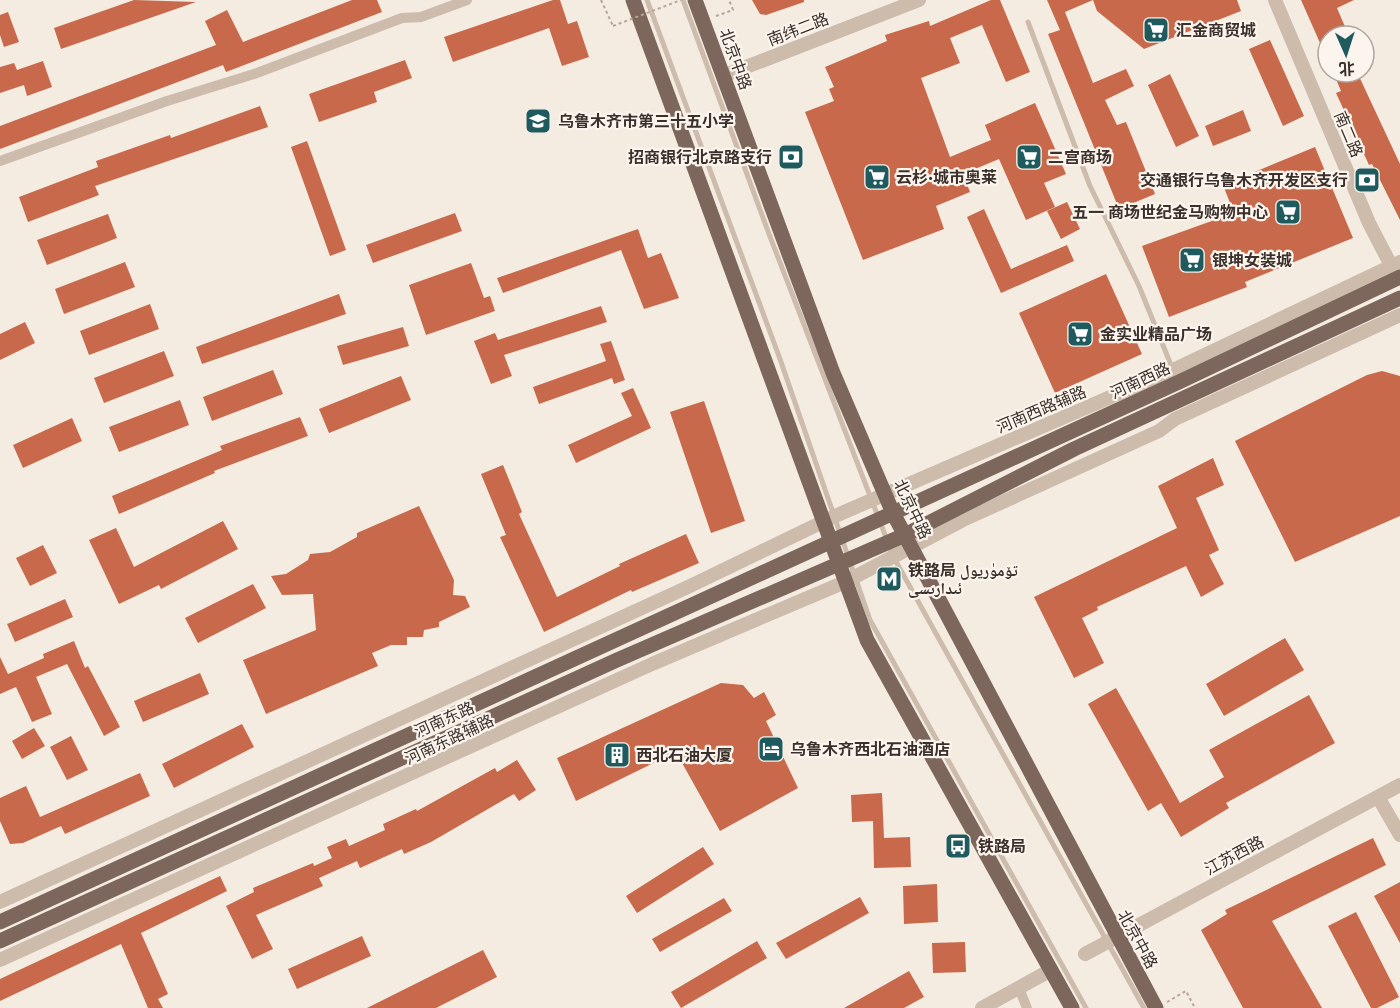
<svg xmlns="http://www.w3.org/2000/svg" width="1400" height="1008" viewBox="0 0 1400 1008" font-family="'Golos Text','Noto Naskh Arabic','Noto Sans SC',sans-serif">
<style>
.building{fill:#c8694b}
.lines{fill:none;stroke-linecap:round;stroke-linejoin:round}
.path{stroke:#b9a596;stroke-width:2;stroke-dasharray:3 3;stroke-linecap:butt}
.service{stroke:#cdbbac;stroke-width:5}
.minor{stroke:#cdbbac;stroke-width:10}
.tertiary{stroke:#cdbbac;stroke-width:14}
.primary{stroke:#7d675c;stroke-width:15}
.path-bridge{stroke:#b9a596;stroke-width:2;stroke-dasharray:3 3;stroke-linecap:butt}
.labels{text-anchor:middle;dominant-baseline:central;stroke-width:4.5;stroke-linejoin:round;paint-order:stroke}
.street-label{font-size:16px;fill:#3b302b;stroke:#fbf5ee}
.poi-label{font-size:16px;font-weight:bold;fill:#3b302b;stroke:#fbf5ee;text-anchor:start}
</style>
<rect width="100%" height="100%" fill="#f4ebe1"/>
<path class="building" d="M 134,0 L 196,2 L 61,49 L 54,28 Z
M 352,0 L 377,0 L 382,12 L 226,72 L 223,65 L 0,149 L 0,126 L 216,45 L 205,21 L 227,10 L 243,42 Z
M 553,0 L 560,0 L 568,24 L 577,21 L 589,57 L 562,66 L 549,28 L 453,62 L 444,37 Z
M 752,0 L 804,0 L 804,2 L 766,15 L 760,14 Z
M 991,0 L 1000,0 L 1030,72 L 1006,82 L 982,25 L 950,38 L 960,63 L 921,78 L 950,157 L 991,140 L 985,125 L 1035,103 L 1066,174 L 1044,183 L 1055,207 L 1026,220 L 999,159 L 963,174 L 970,192 L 936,206 L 944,229 L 863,260 L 805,112 L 834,101 L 829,89 L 834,87 L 825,67 L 887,41 L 885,35 L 929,21 L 930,26 Z
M 1047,0 L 1237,0 L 1241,11 L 1144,49 L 1097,11 L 1093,0 L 1065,12 L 1093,83 L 1126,69 L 1134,86 L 1105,100 L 1117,125 L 1126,122 L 1155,194 L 1119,209 L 1048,34 L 1060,30 Z
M 1301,0 L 1354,0 L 1337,8 L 1349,36 L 1328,36 L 1328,61 Z
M 8,12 L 19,42 L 4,47 L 0,35 L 0,15 Z
M 1270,40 L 1304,116 L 1283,126 L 1249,49 Z
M 405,60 L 412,78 L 374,92 L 377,102 L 319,122 L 309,94 Z
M 43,61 L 52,87 L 27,96 L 24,85 L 0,93 L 0,67 L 14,63 L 17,70 Z
M 1333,72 L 1357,72 L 1400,164 L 1400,220 L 1372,164 L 1369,165 L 1336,93 L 1341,91 Z
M 1170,74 L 1199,136 L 1176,147 L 1148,85 Z
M 260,106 L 268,127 L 95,186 L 99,195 L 28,222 L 19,197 L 98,167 L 96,161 L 170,135 L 171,138 Z
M 1243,110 L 1251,131 L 1213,146 L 1205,126 Z
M 307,141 L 346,250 L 330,256 L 291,147 Z
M 1315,147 L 1353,238 L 1245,282 L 1247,287 L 1169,317 L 1142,246 L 1234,213 L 1223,185 Z
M 1067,202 L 1080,229 L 1061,239 L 1047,211 Z
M 984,209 L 1011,269 L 1067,245 L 1074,261 L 1001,293 L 967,217 Z
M 455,213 L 462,231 L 373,263 L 366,245 Z
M 108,214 L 117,238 L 47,265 L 37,240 Z
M 638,229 L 648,258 L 661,253 L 679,298 L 644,309 L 621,250 L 503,293 L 497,278 Z
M 125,262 L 135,287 L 64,314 L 55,289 Z
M 471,263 L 484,298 L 490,296 L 495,311 L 426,335 L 409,285 Z
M 1106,274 L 1142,354 L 1055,393 L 1019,313 Z
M 339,294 L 346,314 L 202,364 L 196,347 Z
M 150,304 L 159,329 L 89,355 L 80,331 Z
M 601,306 L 607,322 L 504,355 L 512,376 L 491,384 L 474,341 L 495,333 L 498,340 Z
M 25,322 L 35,343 L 0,360 L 0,334 Z
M 403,327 L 409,346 L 343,365 L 337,346 Z
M 611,341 L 625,380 L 614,384 L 612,378 L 539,404 L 533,387 L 606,361 L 600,344 Z
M 164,351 L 174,376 L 104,403 L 94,378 Z
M 273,370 L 283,394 L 212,421 L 203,397 Z
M 1382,371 L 1400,376 L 1400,516 L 1295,562 L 1235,441 L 1367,375 Z
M 401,376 L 411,400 L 329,433 L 319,409 Z
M 633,388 L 651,428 L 576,463 L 568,445 L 632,416 L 621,393 Z
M 180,400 L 189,425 L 119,452 L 109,427 Z
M 704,401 L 745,521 L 711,533 L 670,412 Z
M 300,417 L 308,436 L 214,471 L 215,473 L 119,514 L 112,496 L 222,450 L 220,446 Z
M 72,418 L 82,441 L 23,468 L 13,445 Z
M 1213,458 L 1224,485 L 1196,498 L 1219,550 L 1209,555 L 1224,584 L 1201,597 L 1186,566 L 1097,607 L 1098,610 L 1082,618 L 1104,663 L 1074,678 L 1034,597 L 1177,528 L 1158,486 Z
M 503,465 L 522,512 L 519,514 L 557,597 L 620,566 L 619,564 L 686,534 L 699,563 L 632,592 L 631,590 L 544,632 L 500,537 L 506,535 L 481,474 Z
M 419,506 L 454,580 L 453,595 L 465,596 L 470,607 L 439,622 L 439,627 L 424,630 L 423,637 L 407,637 L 407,645 L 391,645 L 372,653 L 378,666 L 266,714 L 243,660 L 316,630 L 313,594 L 282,595 L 271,576 L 286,574 L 308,560 L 310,554 L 330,552 L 357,537 L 357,533 Z
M 223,521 L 238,549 L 161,589 L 159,585 L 119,604 L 89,540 L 116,528 L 134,567 Z
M 43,545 L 57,573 L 30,586 L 16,558 Z
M 253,584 L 266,608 L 198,643 L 185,618 Z
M 65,599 L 73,617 L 15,642 L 7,624 Z
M 1285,638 L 1304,670 L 1224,716 L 1206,684 Z
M 74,641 L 85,668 L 88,666 L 120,727 L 104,736 L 67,664 L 36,677 L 52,714 L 32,722 L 16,687 L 0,694 L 0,657 L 8,674 L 44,658 L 43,654 Z
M 200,673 L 209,694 L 143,722 L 134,701 Z
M 721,683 L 743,685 L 754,698 L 764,692 L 776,715 L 766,721 L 798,788 L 720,831 L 676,752 L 576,801 L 557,758 Z
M 1116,688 L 1180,803 L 1224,777 L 1209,750 L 1309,695 L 1335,743 L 1226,803 L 1229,808 L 1181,837 L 1161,803 L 1148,811 L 1088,704 Z
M 242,724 L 254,747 L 174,788 L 162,764 Z
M 34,728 L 45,746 L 22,759 L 12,741 Z
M 71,736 L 88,770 L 67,780 L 50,747 Z
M 517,760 L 536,790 L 519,801 L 514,794 L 431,842 L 404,854 L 402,849 L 360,868 L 357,861 L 319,878 L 323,886 L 256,915 L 273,949 L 252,959 L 226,906 L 254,892 L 253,888 L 313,863 L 314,866 L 332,858 L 327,847 L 346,839 L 349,846 L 385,830 L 383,824 L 416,809 L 417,811 L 495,768 L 497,772 Z
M 140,773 L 150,796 L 65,834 L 61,826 L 23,843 L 10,844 L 0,821 L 0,798 L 26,786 L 40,817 Z
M 882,793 L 884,838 L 910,837 L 911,867 L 874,868 L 873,821 L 852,822 L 851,795 Z
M 1373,838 L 1386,865 L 1272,921 L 1322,1008 L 1243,1008 L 1201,930 L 1227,914 L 1225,910 Z
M 703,847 L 714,864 L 637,913 L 626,896 Z
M 220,876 L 227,891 L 141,933 L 168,994 L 158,999 L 163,1008 L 148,1008 L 121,944 L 0,1001 L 0,979 Z
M 1400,882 L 1400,943 L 1374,896 Z
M 937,884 L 938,922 L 904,924 L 903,886 Z
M 860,897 L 869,913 L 786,959 L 776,943 Z
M 724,898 L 732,911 L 660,952 L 652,939 Z
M 1356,912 L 1399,997 L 1377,1008 L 1371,1008 L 1328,926 Z
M 362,936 L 371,956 L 297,989 L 288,969 Z
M 757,941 L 767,958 L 681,1008 L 671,992 Z
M 965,942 L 966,972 L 933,973 L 932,943 Z
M 483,950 L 497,977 L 436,1008 L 367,1008 Z
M 909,971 L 924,997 L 904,1008 L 844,1008 Z"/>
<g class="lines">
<path class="path" d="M 601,0 L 613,26
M 716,16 L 733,10 L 729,0
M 1167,1002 L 1186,991 L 1195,1008"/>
<path class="service" d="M 647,0 L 780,359 L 870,620 L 1086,1008
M 683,0 L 769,234 L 894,558 L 1144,1008
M 1028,22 L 1090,186 L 1139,286 L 1173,370"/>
<path class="minor" d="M 0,161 L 167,101 L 254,74 L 402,18 L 421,17 L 467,0
M 1019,988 L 1027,1008"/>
<path class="tertiary" d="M 1275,0 L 1369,223 L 1395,273
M 723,76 L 919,0
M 1378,797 L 1400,835
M 0,902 L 688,587 L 835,516 L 1173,370 L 1400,262
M 1085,954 L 1400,785
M 0,960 L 652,664 L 845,582 L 963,520 L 1159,431 L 1175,419 L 1400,315
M 982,1008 L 1051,970"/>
<path class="primary" d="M 633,0 L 867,640 L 1072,1008
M 695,0 L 833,373 L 893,513 L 1156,1008
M 0,922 L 1179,382 L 1400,277
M 0,941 L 617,660 L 905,535 L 1074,449 L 1400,298"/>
<path class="path-bridge" d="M 613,26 L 681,0"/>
</g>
<defs>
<g id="supermarket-square" transform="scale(1.35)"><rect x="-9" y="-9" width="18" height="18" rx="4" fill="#1f5a5e" stroke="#fbf5ee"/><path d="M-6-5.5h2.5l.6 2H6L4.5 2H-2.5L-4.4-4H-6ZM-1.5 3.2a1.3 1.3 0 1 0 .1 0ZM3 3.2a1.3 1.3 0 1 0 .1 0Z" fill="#fff"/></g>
<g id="school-square" transform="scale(1.35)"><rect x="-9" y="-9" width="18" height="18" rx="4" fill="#1f5a5e" stroke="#fbf5ee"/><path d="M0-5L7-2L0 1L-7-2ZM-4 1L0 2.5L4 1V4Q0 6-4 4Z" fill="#fff"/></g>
<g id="bank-square" transform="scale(1.35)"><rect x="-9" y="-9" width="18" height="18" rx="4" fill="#1f5a5e" stroke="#fbf5ee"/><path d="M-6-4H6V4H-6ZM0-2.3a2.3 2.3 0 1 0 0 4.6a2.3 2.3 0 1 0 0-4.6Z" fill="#fff"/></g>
<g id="metro-square" transform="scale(1.35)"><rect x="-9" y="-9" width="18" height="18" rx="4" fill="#1f5a5e" stroke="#fbf5ee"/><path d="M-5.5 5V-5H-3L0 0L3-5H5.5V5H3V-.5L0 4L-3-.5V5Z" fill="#fff"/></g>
<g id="hotel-square" transform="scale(1.35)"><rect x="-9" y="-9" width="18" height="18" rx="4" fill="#1f5a5e" stroke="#fbf5ee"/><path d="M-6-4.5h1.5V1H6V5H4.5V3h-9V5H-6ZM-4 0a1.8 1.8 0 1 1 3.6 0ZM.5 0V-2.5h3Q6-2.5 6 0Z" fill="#fff"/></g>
<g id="building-square" transform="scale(1.35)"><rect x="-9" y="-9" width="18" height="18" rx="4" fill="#1f5a5e" stroke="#fbf5ee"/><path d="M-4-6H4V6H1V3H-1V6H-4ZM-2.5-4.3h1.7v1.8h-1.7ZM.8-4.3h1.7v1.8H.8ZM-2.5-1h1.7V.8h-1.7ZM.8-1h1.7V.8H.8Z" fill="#fff"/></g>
<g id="bus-square" transform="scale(1.35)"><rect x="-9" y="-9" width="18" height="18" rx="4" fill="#1f5a5e" stroke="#fbf5ee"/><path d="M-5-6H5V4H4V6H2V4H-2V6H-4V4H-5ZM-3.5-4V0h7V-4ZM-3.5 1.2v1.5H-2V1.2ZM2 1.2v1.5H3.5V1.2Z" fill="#fff"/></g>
</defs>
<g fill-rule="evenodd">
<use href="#supermarket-square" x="1156" y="30"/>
<use href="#school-square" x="538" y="121"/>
<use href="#bank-square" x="791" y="157"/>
<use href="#supermarket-square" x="1029" y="157"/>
<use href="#supermarket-square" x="877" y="177"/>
<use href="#bank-square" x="1367" y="180"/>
<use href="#supermarket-square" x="1288" y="212"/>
<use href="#supermarket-square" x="1192" y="260"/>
<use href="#supermarket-square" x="1080" y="334"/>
<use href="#metro-square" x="889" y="579"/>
<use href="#hotel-square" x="771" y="749"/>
<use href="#building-square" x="617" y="755"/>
<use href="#bus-square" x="958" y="846"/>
</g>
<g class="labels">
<g class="street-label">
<text transform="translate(798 29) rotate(-21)">南纬二路</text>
<text transform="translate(736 59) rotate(70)">北京中路</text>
<text transform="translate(1349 134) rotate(67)">南二路</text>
<text transform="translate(1140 380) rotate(-25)">河南西路</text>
<text transform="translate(1041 409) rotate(-23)">河南西路辅路</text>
<text transform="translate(913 509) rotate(64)">北京中路</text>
<text transform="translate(444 719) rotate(-24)">河南东路</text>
<text transform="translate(449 739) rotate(-25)">河南东路辅路</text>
<text transform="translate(1234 855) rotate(-28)">江苏西路</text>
<text transform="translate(1138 939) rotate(61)">北京中路</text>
</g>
<g class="poi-label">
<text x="1176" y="30">汇金商贸城</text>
<text x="558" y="121">乌鲁木齐市第三十五小学</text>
<text x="772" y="157" text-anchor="end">招商银行北京路支行</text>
<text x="1048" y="157">二宫商场</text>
<text x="896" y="177">云杉·城市奥莱</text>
<text x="1348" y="180" text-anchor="end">交通银行乌鲁木齐开发区支行</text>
<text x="1268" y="212" text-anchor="end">五一 商场世纪金马购物中心</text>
<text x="1212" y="260">银坤女装城</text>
<text x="1100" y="334">金实业精品广场</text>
<text x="908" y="570">铁路局 تۆمۈريول<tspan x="908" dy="18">ئىدارىسى</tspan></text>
<text x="790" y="749">乌鲁木齐西北石油酒店</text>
<text x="636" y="755">西北石油大厦</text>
<text x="978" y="846">铁路局</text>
</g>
</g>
<g transform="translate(1346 54) rotate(177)"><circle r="28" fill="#fbf5ee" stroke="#aea6a0" stroke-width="1.5"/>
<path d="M0-4.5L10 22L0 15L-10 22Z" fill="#1f5a5e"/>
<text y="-9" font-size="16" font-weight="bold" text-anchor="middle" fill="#3b302b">北</text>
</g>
</svg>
